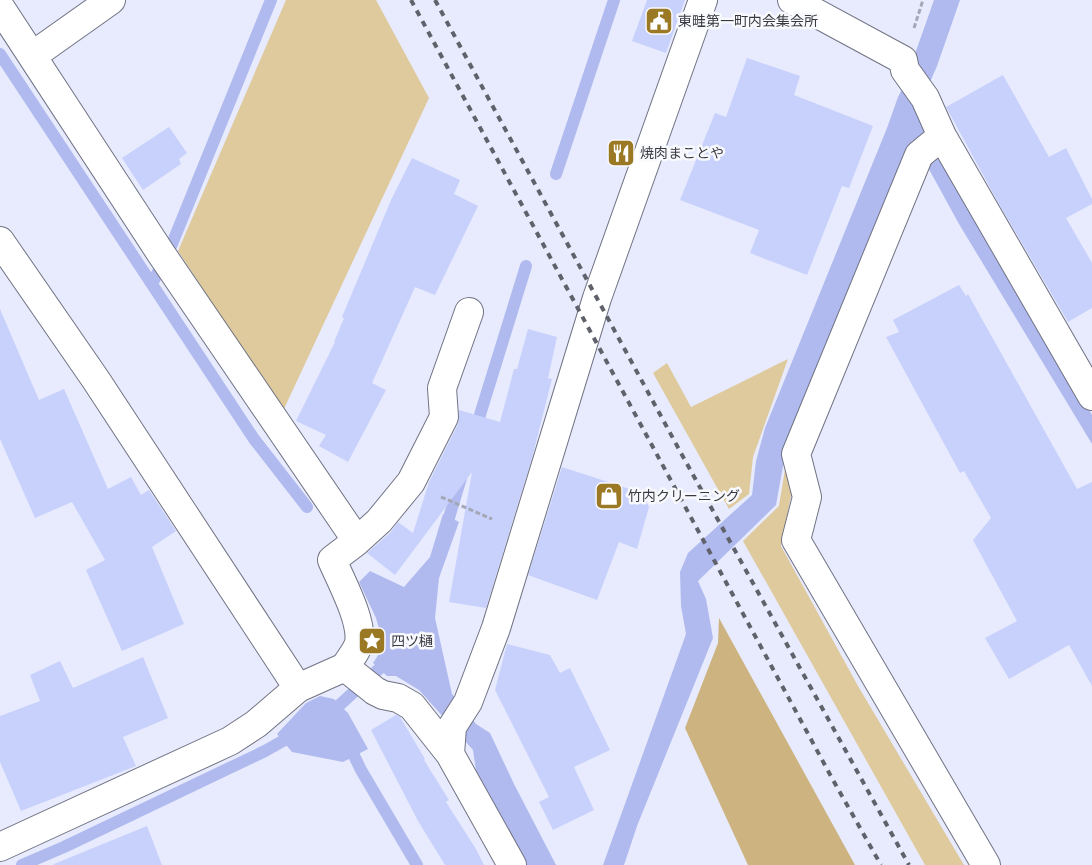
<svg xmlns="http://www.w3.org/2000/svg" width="1092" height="865" viewBox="0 0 1092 865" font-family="'Roboto Serif','Noto Sans JP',serif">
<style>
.green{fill:#dfca9d}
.forest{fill:#ccb37f}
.water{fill:#b0baef}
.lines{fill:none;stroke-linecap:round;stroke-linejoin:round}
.stream{stroke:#b0baef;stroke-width:12}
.building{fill:#c8d1fc}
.minor-casing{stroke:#707383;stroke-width:30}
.path{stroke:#a4a7b5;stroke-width:3;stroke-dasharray:5 2.5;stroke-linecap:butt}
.minor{stroke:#fff;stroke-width:28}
.rail{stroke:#60626b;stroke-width:4;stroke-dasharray:6 6;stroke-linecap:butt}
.labels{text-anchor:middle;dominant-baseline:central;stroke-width:5;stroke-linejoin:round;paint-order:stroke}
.poi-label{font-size:14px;fill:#393a41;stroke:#f8f9fd;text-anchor:start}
</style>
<rect width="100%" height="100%" fill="#e7ebfd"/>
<path class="green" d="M 286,0 L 376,0 L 429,98 L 283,411 L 178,251 Z
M 788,359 L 753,457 L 749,494 L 729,509 L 653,373 L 667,363 L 691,407 Z
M 787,457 L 793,486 L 781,546 L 858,686 L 964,865 L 925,865 L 743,541 L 779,506 Z"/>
<path class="forest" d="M 719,618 L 855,865 L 748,865 L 685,728 L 718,643 Z"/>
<path class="water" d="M 934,0 L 960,0 L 937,66 L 920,105 L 1092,415 L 1092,444 L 959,224 L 913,140 L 847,293 L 787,444 L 776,505 L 698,581 L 706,599 L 713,638 L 637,826 L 624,865 L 603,865 L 686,634 L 681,606 L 680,572 L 688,553 L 752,495 L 756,461 L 765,428 L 887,128 L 898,97 L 916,62 L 916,51 Z
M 443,514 L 459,522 L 439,578 L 435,618 L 452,694 L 476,724 L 490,733 L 514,784 L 556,865 L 525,865 L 477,777 L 473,750 L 419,690 L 396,676 L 387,676 L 373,663 L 384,646 L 376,618 L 359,582 L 370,571 L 404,587 L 430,557 Z
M 320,696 L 334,699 L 348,713 L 368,749 L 343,762 L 292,752 L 277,734 L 306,703 Z"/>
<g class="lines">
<path class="stream" d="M 0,54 L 254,439 L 307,507
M 556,174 L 614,0
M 152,284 L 172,244 L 271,0
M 475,431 L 526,266
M 445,531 L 461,478
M 327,715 L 333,711 L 390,659
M 347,741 L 361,770 L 417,865
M 22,865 L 64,847 L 265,751 L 297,733"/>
</g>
<path class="building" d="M 647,0 L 685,0 L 666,53 L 632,41 Z
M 747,58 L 800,76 L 794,95 L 873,126 L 849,188 L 842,186 L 807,275 L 750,253 L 759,230 L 680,200 L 715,113 L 726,117 Z
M 1003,75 L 1049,157 L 1066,148 L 1092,199 L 1092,204 L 1066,218 L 1092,263 L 1092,308 L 1068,322 L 999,204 L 946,107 Z
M 169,127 L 187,153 L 179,159 L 181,164 L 143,190 L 122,158 Z
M 412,158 L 460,180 L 454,194 L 478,206 L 435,295 L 415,287 L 372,383 L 386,390 L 348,462 L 319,446 L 326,435 L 296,421 L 335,342 L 334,342 L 344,318 L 342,317 L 391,200 Z
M 959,285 L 966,296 L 968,294 L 1077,489 L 1092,482 L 1092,686 L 1069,645 L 1009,679 L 985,638 L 1017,621 L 973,540 L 991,518 L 964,471 L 960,473 L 886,337 L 899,332 L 893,320 Z
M 0,309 L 39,400 L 64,389 L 108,489 L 131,477 L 141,495 L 149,490 L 176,531 L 152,547 L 184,624 L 122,651 L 86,570 L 105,560 L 72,502 L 35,518 L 0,439 Z
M 528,329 L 557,337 L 548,378 L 552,379 L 532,458 L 486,608 L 449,602 L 472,472 L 395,575 L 367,553 L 390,533 L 398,522 L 413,533 L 429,482 L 458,424 L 459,410 L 500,422 L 514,369 L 517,369 Z
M 562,467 L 642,493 L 649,507 L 637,549 L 619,542 L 597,600 L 528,575 Z
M 507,644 L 550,655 L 560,673 L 570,668 L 610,750 L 574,767 L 594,810 L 553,830 L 539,802 L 549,797 L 495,690 Z
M 143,657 L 168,718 L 123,737 L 136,766 L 21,811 L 0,762 L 0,716 L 40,701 L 30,675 L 60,661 L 73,688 Z
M 396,715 L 400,717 L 425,759 L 424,760 L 449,800 L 446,802 L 476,849 L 484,865 L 445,865 L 418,821 L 371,730 Z
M 147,826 L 162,865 L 54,865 L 54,864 Z"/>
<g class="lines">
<g class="minor-casing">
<path id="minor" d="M 792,0 L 903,60 L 905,70 L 925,98 L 942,136 L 1092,396
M 0,7 L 160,252 L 357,541 L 332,560 C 341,581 363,621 359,643 C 357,651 349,660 345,667
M 32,56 L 111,0
M 942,136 L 919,155 L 796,454 L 807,497 L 796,540 L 986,865
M 0,241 L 96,380 L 298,688
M 357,541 L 379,521 L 411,482 L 444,417 L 442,388 L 469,312
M 450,754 L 512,865
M 0,847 L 230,741 L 256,724 L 298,688 L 345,667 L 375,691 L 383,695 L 398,698 L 412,706 L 450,754 L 452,727 L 468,702 L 496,628 L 597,298 L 703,0"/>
</g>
<path class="path" d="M 914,28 L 923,0
M 441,497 L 492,519"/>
<use href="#minor" class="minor"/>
<path class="rail" d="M 411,0 L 833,780 L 881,865
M 435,0 L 681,453 L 909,865"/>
</g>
<defs>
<g id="civic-square" transform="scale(1.4375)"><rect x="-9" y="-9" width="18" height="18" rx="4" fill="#9b7924" stroke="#f8f9fd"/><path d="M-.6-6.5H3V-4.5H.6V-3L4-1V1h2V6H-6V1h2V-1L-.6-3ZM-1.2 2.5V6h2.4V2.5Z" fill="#fff"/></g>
<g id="restaurant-square" transform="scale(1.4375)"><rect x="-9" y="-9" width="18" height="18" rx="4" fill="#9b7924" stroke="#f8f9fd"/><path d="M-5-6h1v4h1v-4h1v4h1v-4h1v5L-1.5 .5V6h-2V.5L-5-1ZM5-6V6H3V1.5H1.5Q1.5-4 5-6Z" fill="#fff"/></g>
<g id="shop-square" transform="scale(1.4375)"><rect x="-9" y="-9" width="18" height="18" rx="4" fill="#9b7924" stroke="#f8f9fd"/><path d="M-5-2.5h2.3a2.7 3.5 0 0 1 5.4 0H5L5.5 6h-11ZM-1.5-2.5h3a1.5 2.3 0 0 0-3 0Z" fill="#fff"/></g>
<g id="sight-square" transform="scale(1.4375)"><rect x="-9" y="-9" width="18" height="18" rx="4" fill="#9b7924" stroke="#f8f9fd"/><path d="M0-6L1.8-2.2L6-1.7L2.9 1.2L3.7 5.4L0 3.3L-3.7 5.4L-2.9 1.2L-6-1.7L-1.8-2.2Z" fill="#fff"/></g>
</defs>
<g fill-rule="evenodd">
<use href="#civic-square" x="659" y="21"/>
<use href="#restaurant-square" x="621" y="153"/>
<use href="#shop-square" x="609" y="496"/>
<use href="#sight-square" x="372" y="641"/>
</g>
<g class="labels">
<g class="poi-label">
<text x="678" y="21">東畦第一町内会集会所</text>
<text x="640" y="153">焼肉まことや</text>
<text x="628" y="496">竹内クリーニング</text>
<text x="391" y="641">四ツ樋</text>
</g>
</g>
</svg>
